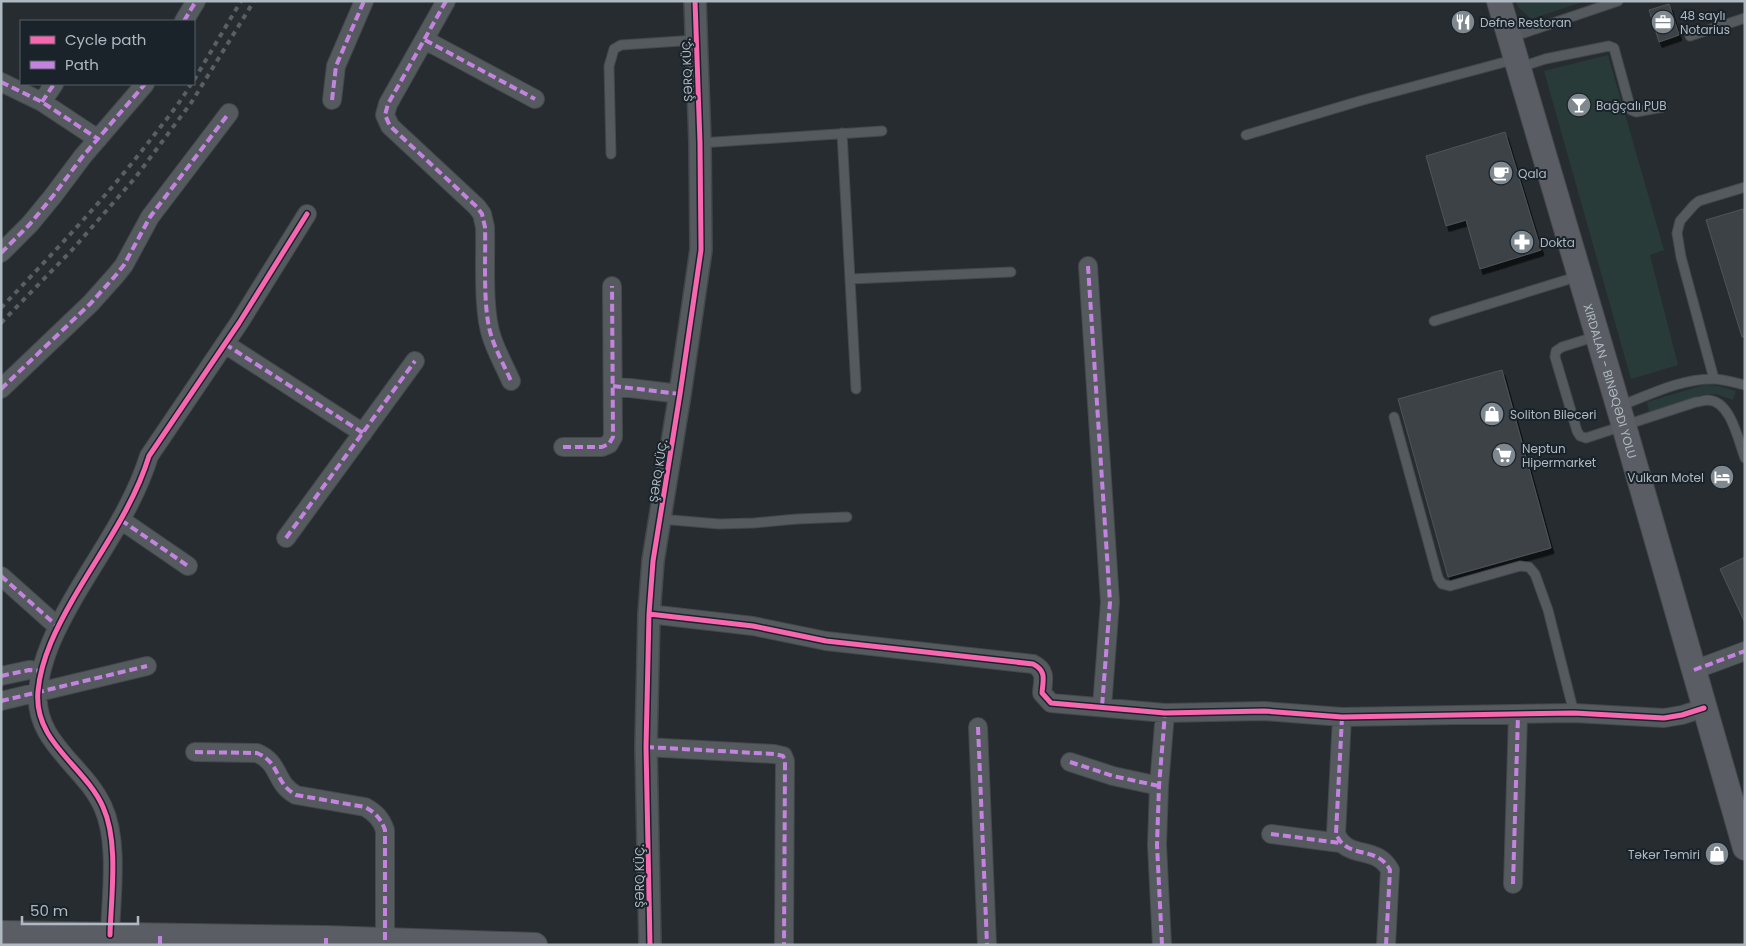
<svg xmlns="http://www.w3.org/2000/svg" width="1746" height="946" viewBox="0 0 1746 946" font-family="Poppins,sans-serif">
<style>
.green{fill:#293b38}
.building{fill:#3e4347;stroke:#4d5458;filter:url(#shadow)}
.lines{fill:none;stroke-linecap:round;stroke-linejoin:round}
.service-casing{stroke:#44484b;stroke-width:11}
.minor-casing{stroke:#44484b;stroke-width:20}
.tertiary-casing{stroke:#44484b;stroke-width:24}
.secondary-casing{stroke:#44484b;stroke-width:26}
.service{stroke:#555a5f;stroke-width:9}
.minor{stroke:#555a5f;stroke-width:18}
.tertiary{stroke:#555a5f;stroke-width:21}
.secondary{stroke:#5a5e64;stroke-width:24}
.rail{stroke:#595f62;stroke-width:4;stroke-dasharray:5 5;stroke-linecap:butt}
.quiet{stroke:#c483df;stroke-width:4;stroke-dasharray:8 4;stroke-linecap:butt}
.cycleway-casing{stroke:#1a232a;stroke-width:8}
.cycleway{stroke:#f766af;stroke-width:5}
.labels{text-anchor:middle;dominant-baseline:central;stroke-width:4;stroke-linejoin:round;paint-order:stroke}
.poi-label{font-size:12px;fill:#afb9c2;stroke:#1a232a;text-anchor:start}
.street-label{font-size:12px;fill:#afb9c2;stroke:#1a232a}
</style>
<defs>
<filter id="shadow"><feDropShadow dx="3" dy="5.5" stdDeviation="0" flood-color="#0009"/></filter>
</defs>
<rect width="100%" height="100%" fill="#262c30"/>
<path class="green" d="M 1516,1 L 1585,1 L 1531,19 L 1518,7 Z
M 1608,55 L 1664,250 L 1650,255 L 1678,365 L 1631,379 L 1544,71 Z
M 1704,385 L 1719,386 L 1736,391 L 1733,400 L 1716,394 L 1706,394 L 1649,412 L 1647,402 Z"/>
<path class="building" d="M 1669,4 L 1679,35 L 1659,42 L 1649,10 Z
M 1505,132 L 1541,250 L 1480,269 L 1466,220 L 1446,226 L 1426,156 Z
M 1743,209 L 1745,216 L 1745,337 L 1742,337 L 1706,220 Z
M 1502,370 L 1551,548 L 1448,577 L 1398,399 Z
M 1745,557 L 1745,623 L 1720,569 Z"/>
<g class="lines">
<g class="service-casing">
<path id="service" d="M 1690,36 L 1745,18
M 1512,37 L 1618,1
M 1518,68 L 1545,59 L 1609,46 L 1614,48 L 1631,110 L 1636,112 L 1663,107
M 842,133 L 856,389
M 1246,135 L 1363,100 L 1516,59
M 700,143 L 882,131
M 611,154 L 609,66 L 614,49 L 621,45 L 696,40
M 850,279 L 1011,272
M 1434,321 L 1579,276
M 1597,336 L 1562,347 L 1556,351 L 1555,357 L 1577,431 L 1580,436 L 1586,438 L 1696,402 C 1700,402 1704,400 1708,400 C 1731,401 1738,440 1745,458
M 1714,379 L 1681,257 L 1677,233 L 1680,221 L 1694,205 L 1699,201 L 1745,187
M 1620,406 C 1649,395 1682,378 1714,379 C 1724,379 1735,383 1745,385
M 1394,417 L 1438,578 L 1442,584 L 1450,586 L 1520,566 L 1529,567 L 1535,574 L 1548,610 L 1574,713
M 660,519 L 719,524 L 754,523 L 797,519 L 847,517"/>
</g>
<g class="minor-casing">
<path id="minor" d="M 446,1 L 388,104 L 385,115 L 390,126 L 477,207 L 482,214 L 485,227 C 486,258 482,310 492,338 C 497,353 505,367 511,381
M 184,21 L 196,1
M 425,40 L 535,99
M 1,82 L 42,102 L 98,139
M 332,100 L 336,66 L 364,1
M 42,102 L 54,84
M 1,253 L 30,224 L 53,196 L 83,156 L 145,84
M 1088,266 L 1110,602 L 1102,707
M 225,344 L 363,433
M 613,386 L 680,394
M 1,389 L 91,303 L 116,275 L 124,265 L 150,217 L 229,113
M 563,447 L 602,447 L 609,444 L 613,437 L 612,286
M 121,520 L 188,566
M 286,538 L 415,361
M 1,576 L 57,626
M 649,614 L 753,626 L 826,641 L 1033,664 C 1047,671 1043,680 1042,693 L 1051,703 L 1165,713 L 1264,711 L 1342,717 L 1574,713 L 1664,718 L 1682,715 L 1704,708
M 1694,670 L 1745,651
M 1,676 L 29,670 L 41,671
M 1,701 L 147,666
M 1342,717 L 1336,834 C 1348,861 1376,844 1390,870 L 1386,945
M 978,727 L 987,945
M 646,747 L 774,754 L 783,756 L 785,761 L 784,945
M 195,752 L 257,753 C 281,763 274,783 296,795 L 365,807 C 376,813 381,819 385,830 L 385,941
M 1070,762 L 1113,776 L 1159,786
M 1271,834 L 1340,843
M 1513,884 L 1518,715
M 110,935 C 111,896 119,842 103,807 C 85,766 33,742 38,691 C 41,658 57,627 73,599 C 100,552 133,508 149,456 L 239,323 L 307,214
M 1162,945 L 1157,845 L 1159,786 L 1165,713"/>
</g>
<g class="tertiary-casing">
<path id="tertiary" d="M 650,945 L 646,747 L 649,614 L 653,561 L 680,394 L 701,250 L 700,143 L 695,1"/>
</g>
<g class="secondary-casing">
<g id="secondary">
<path id="s1" d="M 1499,1 L 1624,426 L 1745,848"/>
<path d="M 1,933 L 326,938 L 535,945"/>
</g>
</g>
<use href="#service" class="service"/>
<use href="#minor" class="minor"/>
<use href="#tertiary" class="tertiary"/>
<use href="#secondary" class="secondary"/>
<path class="rail" d="M 194,80 L 241,1
M 1,308 C 53,253 105,199 151,139 C 165,121 180,103 191,84
M 1,323 L 72,250 L 135,178 L 191,103 L 254,1"/>
<path class="quiet" d="M 446,1 L 388,104 L 385,115 L 390,126 L 477,207 L 482,214 L 485,227 C 486,258 482,310 492,338 C 497,353 505,367 511,381
M 184,21 L 196,1
M 425,40 L 535,99
M 1,82 L 42,102 L 98,139
M 332,100 L 336,66 L 364,1
M 42,102 L 54,84
M 1,253 L 30,224 L 53,196 L 83,156 L 145,84
M 1088,266 L 1110,602 L 1102,707
M 225,344 L 363,433
M 613,386 L 680,394
M 1,389 L 91,303 L 116,275 L 124,265 L 150,217 L 229,113
M 563,447 L 602,447 L 609,444 L 613,437 L 612,286
M 121,520 L 188,566
M 286,538 L 415,361
M 1,576 L 57,626
M 1694,670 L 1745,651
M 1,676 L 29,670 L 41,671
M 1,701 L 147,666
M 1342,717 L 1336,834 C 1348,861 1376,844 1390,870 L 1386,945
M 978,727 L 987,945
M 646,747 L 774,754 L 783,756 L 785,761 L 784,945
M 195,752 L 257,753 C 281,763 274,783 296,795 L 365,807 C 376,813 381,819 385,830 L 385,941
M 1070,762 L 1113,776 L 1159,786
M 1271,834 L 1340,843
M 1513,884 L 1518,715
M 160,936 L 160,945
M 326,938 L 326,945
M 487,945 L 487,944
M 1162,945 L 1157,845 L 1159,786 L 1165,713"/>
<g class="cycleway-casing">
<path id="cycleway" d="M 649,614 L 753,626 L 826,641 L 1033,664 C 1047,671 1043,680 1042,693 L 1051,703 L 1165,713 L 1264,711 L 1342,717 L 1574,713 L 1664,718 L 1682,715 L 1704,708
M 110,935 C 111,896 119,842 103,807 C 85,766 33,742 38,691 C 41,658 57,627 73,599 C 100,552 133,508 149,456 L 239,323 L 307,214
M 650,945 L 646,747 L 649,614 L 653,561 L 680,394 L 701,250 L 700,143 L 695,1"/>
</g>
<use href="#cycleway" class="cycleway"/>
</g>
<defs>
<g id="restaurant-disc" transform="scale(1.25)"><circle r="9.5" fill="#7f888f" stroke="#1a232a"/><path d="M-5-6h1v4h1v-4h1v4h1v-4h1v5L-1.5 .5V6h-2V.5L-5-1ZM5-6V6H3V1.5H1.5Q1.5-4 5-6Z" fill="#fff"/></g>
<g id="office-disc" transform="scale(1.25)"><circle r="9.5" fill="#7f888f" stroke="#1a232a"/><path d="M-6-3h4V-5.5h4V-3h4V5H-6ZM-1-4.5V-3h2v-1.5ZM-6 0V1H6V0Z" fill="#fff"/></g>
<g id="bar-disc" transform="scale(1.25)"><circle r="9.5" fill="#7f888f" stroke="#1a232a"/><path d="M-6-5H6L.8 .8V4.5H3.5V6h-7V4.5H-.8V.8Z" fill="#fff"/></g>
<g id="cafe-disc" transform="scale(1.25)"><circle r="9.5" fill="#7f888f" stroke="#1a232a"/><path d="M-5.5-4.5H6V0H3Q3 3.5 0 3.5H-2.5Q-5.5 3.5-5.5 0ZM3-3.2v2h1.7v-2ZM-6 4.5H4V6H-6Z" fill="#fff"/></g>
<g id="pharmacy-disc" transform="scale(1.25)"><circle r="9.5" fill="#7f888f" stroke="#1a232a"/><path d="M-2-6h4v4h4v4h-4v4h-4v-4h-4v-4h4Z" fill="#fff"/></g>
<g id="shop-disc" transform="scale(1.25)"><circle r="9.5" fill="#7f888f" stroke="#1a232a"/><path d="M-5-2.5h2.3a2.7 3.5 0 0 1 5.4 0H5L5.5 6h-11ZM-1.5-2.5h3a1.5 2.3 0 0 0-3 0Z" fill="#fff"/></g>
<g id="supermarket-disc" transform="scale(1.25)"><circle r="9.5" fill="#7f888f" stroke="#1a232a"/><path d="M-6-5.5h2.5l.6 2H6L4.5 2H-2.5L-4.4-4H-6ZM-1.5 3.2a1.3 1.3 0 1 0 .1 0ZM3 3.2a1.3 1.3 0 1 0 .1 0Z" fill="#fff"/></g>
<g id="hotel-disc" transform="scale(1.25)"><circle r="9.5" fill="#7f888f" stroke="#1a232a"/><path d="M-6-4.5h1.5V1H6V5H4.5V3h-9V5H-6ZM-4 0a1.8 1.8 0 1 1 3.6 0ZM.5 0V-2.5h3Q6-2.5 6 0Z" fill="#fff"/></g>
</defs>
<g fill-rule="evenodd">
<use href="#restaurant-disc" x="1463" y="22"/>
<use href="#office-disc" x="1663" y="22"/>
<use href="#bar-disc" x="1579" y="105"/>
<use href="#cafe-disc" x="1501" y="173"/>
<use href="#pharmacy-disc" x="1522" y="242"/>
<use href="#shop-disc" x="1492" y="414"/>
<use href="#supermarket-disc" x="1504" y="455"/>
<use href="#hotel-disc" x="1722" y="477"/>
<use href="#shop-disc" x="1717" y="854"/>
</g>
<g class="labels">
<g class="poi-label">
<text x="1680" y="15">48 saylı<tspan x="1680" dy="14">Notarius</tspan></text>
<text x="1480" y="22">Dəfnə Restoran</text>
<text x="1596" y="105">Bağçalı PUB</text>
<text x="1518" y="173">Qala</text>
<text x="1540" y="242">Dokta</text>
<text x="1510" y="414">Soliton Biləcəri</text>
<text x="1522" y="448">Neptun<tspan x="1522" dy="14">Hipermarket</tspan></text>
<text x="1704" y="477" text-anchor="end">Vulkan Motel</text>
<text x="1700" y="854" text-anchor="end">Təkər Təmiri</text>
</g>
<g class="street-label">
<text transform="translate(687 70) rotate(-92)">ŞƏRQ KÜÇ.</text>
<text stroke="none"><textPath href="#s1" startOffset="396">XIRDALAN - BINƏQƏDI YOLU</textPath></text>
<text transform="translate(658 471) rotate(-81)">ŞƏRQ KÜÇ.</text>
<text transform="translate(639 876) rotate(-90)">ŞƏRQ KÜÇ.</text>
</g>
</g>
<rect width="1746" height="946" fill="none" stroke="#afb9c2" stroke-width="5"/>
<rect x="20" y="20" width="175" height="65" fill="#1a232a" stroke="#565f67"/>
<rect x="30" y="36" width="25" height="8" fill="#f766af" stroke="#565f67"/>
<text x="65" y="45" font-size="15" fill="#afb9c2">Cycle path</text>
<rect x="30" y="61" width="25" height="8" fill="#c483df" stroke="#565f67"/>
<text x="65" y="70" font-size="15" fill="#afb9c2">Path</text>
<path d="M22 916v8h116v-8" fill="none" stroke="#afb9c2" stroke-width="2.5"/>
<text x="30" y="916" font-size="15" fill="#afb9c2" stroke="#1a232a" stroke-width="4" paint-order="stroke">50 m</text>
</svg>
